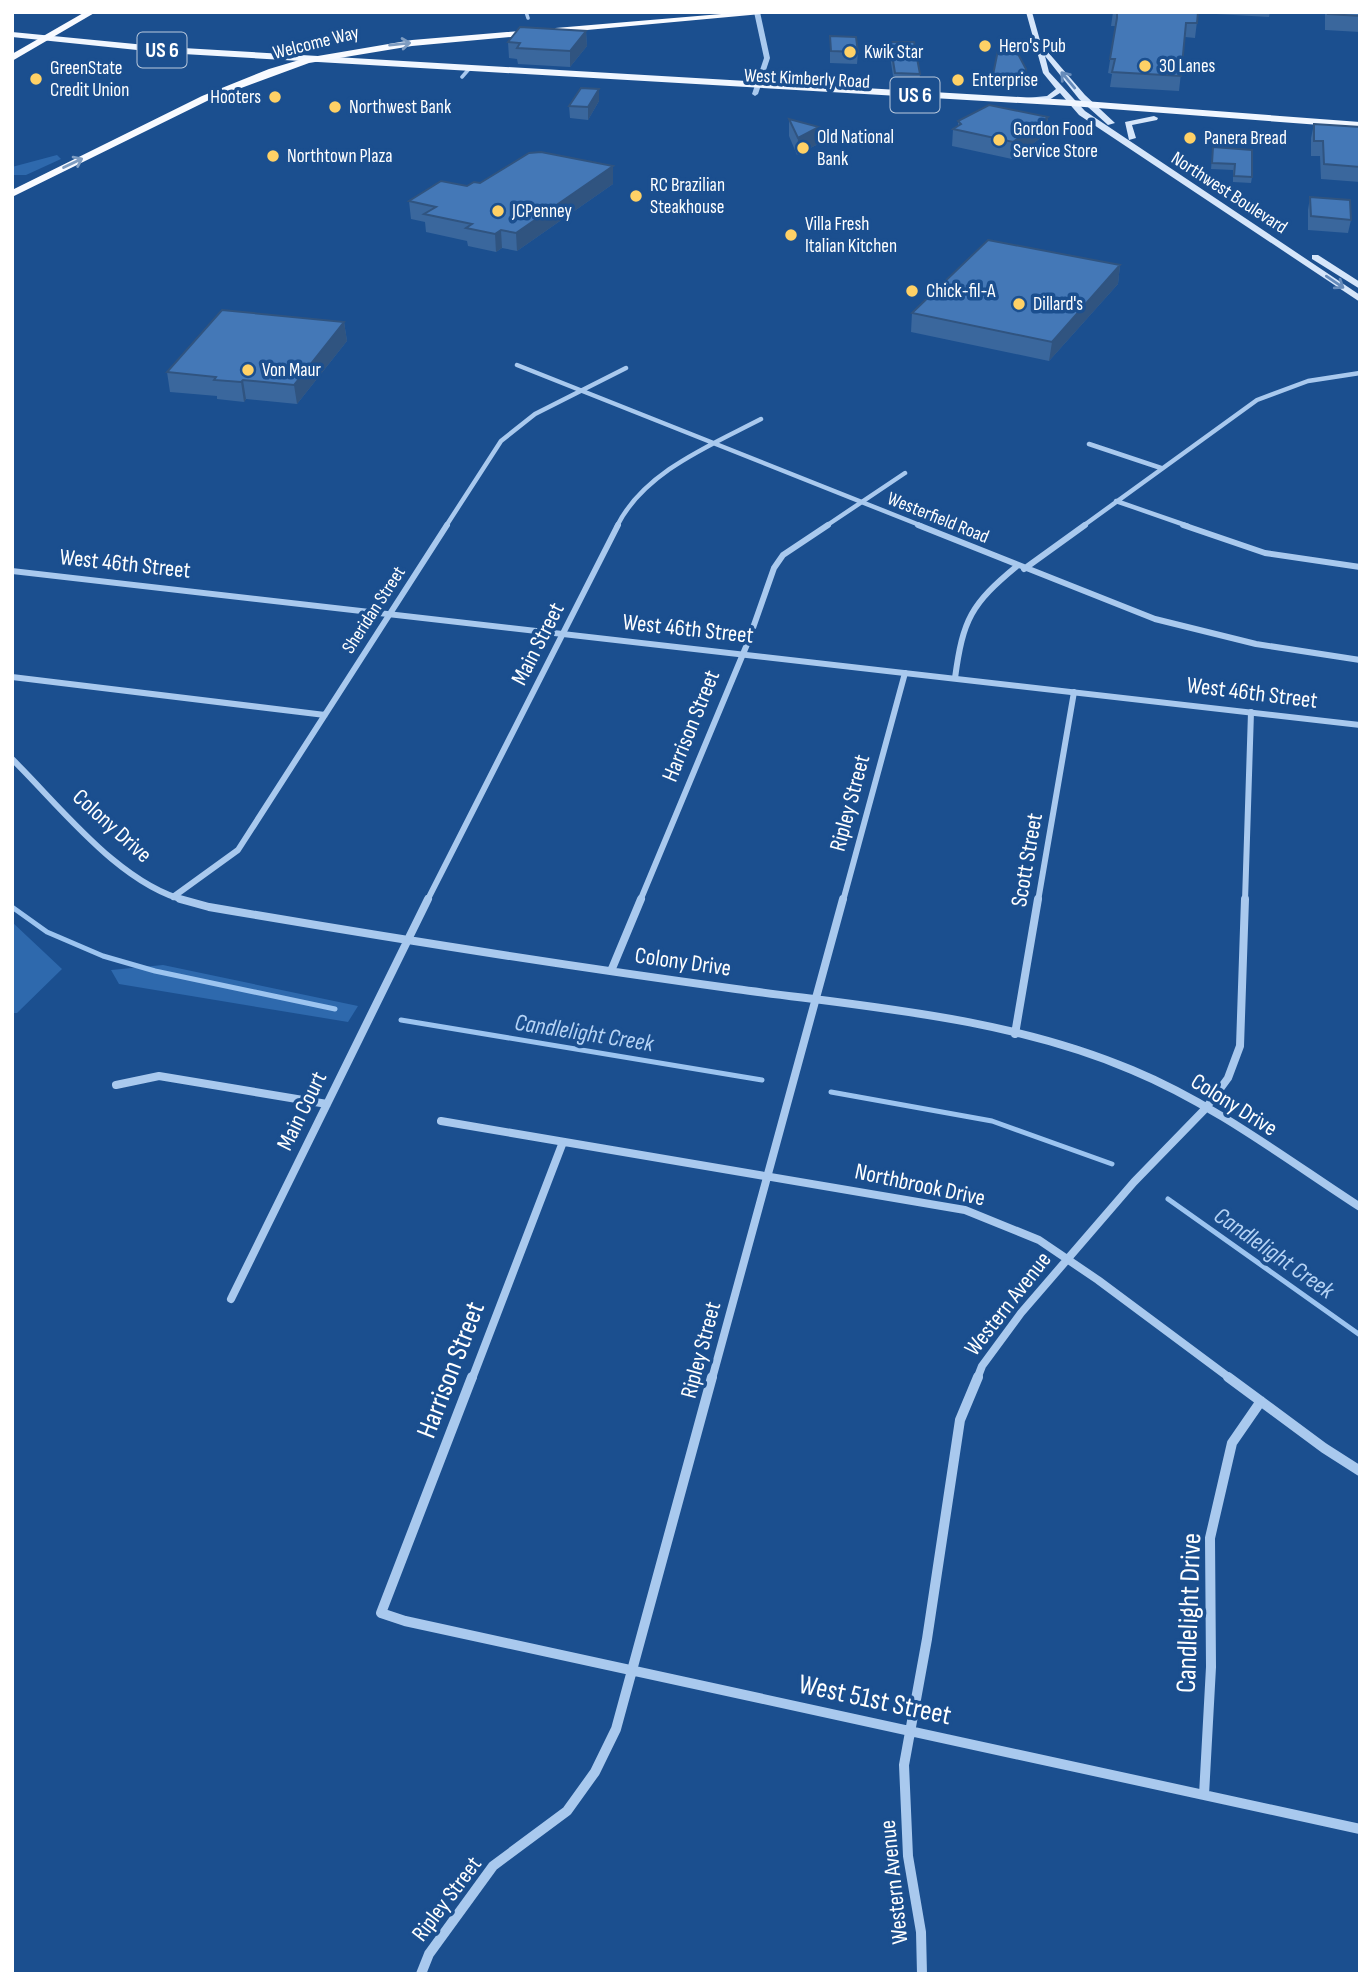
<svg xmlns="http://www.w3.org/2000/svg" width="1372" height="1986" viewBox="0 0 1372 1986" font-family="'Sofia Sans Condensed',sans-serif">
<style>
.green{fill:#2e69ad}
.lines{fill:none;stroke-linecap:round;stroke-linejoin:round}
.stream{stroke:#9cc4f0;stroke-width:5}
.minor-far4{stroke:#a9c9ee;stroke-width:3.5}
.minor-far3{stroke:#a9c9ee;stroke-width:4.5}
.minor-far2{stroke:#a9c9ee;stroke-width:6}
.minor-far1{stroke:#a9c9ee;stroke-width:8}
.minor{stroke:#a9c9ee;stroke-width:10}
.tertiary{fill:#a9c9ee;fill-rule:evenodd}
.secondary{fill:#d6e6fa;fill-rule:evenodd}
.primary{fill:#f0f6ff;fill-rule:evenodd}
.trunk{fill:#f8faff;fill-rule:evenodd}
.wall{fill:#3a679d}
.shaded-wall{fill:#305480}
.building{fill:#4478b7;stroke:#305480;stroke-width:2}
.oneway{stroke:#7e9cc1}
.oneway2{stroke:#668bba}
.poi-dot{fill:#ffd166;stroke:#1b4f8f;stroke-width:2.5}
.labels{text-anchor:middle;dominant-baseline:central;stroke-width:7;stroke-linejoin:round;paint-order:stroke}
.far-street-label{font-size:19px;fill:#fff;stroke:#1b4f8f}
.far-poi-label{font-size:19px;fill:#fff;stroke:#1b4f8f;text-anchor:start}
.shield{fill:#1b4f8f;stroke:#bbcadd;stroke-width:2}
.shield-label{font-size:21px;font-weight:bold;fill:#fff}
.street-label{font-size:23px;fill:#fff;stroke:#1b4f8f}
.water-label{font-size:24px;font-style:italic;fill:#b5d3f5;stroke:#1b4f8f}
.near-street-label{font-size:28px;fill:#fff;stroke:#1b4f8f}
</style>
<rect width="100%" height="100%" fill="#1b4f8f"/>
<path class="green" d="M 57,155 L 61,159 L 26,175 L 12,175 L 12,167 Z
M 12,922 L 62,969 L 17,1013 L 12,1013 Z
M 163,965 L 358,1006 L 348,1022 L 119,984 L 111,970 Z"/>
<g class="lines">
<path class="stream" d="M 12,907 L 47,932 L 103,956 L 155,971 L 335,1009
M 401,1020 L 762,1080
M 831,1092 L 992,1121 L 1112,1164
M 1168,1199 L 1360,1335"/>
<path class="minor-far4" d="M 526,12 L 528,18
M 462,77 L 469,69"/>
<path class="minor-far3" d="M 517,365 L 922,526
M 1089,444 L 1161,468
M 1116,501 L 1188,526
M 446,526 L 501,441 L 535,414 L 626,368
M 617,526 C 644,472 709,446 761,419
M 826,526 L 905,473
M 1083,526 L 1257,400 L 1308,381 L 1360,373"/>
<path class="minor-far2" d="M 918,525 L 1155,619 L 1256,644 L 1360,660
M 1183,525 L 1265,553 L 1360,567
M 1024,569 L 1085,525
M 12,677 L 325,715
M 955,678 C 963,619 971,604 1017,566
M 12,759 C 61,807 119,884 187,901
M 173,897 L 238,850 L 447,525
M 427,901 L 618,525
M 640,901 L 748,642 L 774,568 L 783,555 L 828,525
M 843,901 L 905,673
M 1038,901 L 1074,692
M 1245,901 L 1251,712"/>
<path class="minor-far1" d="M 180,899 L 209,907 C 384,937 560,965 736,989 C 868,1007 1007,1017 1132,1070 C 1214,1104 1286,1159 1360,1207
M 611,971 L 641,899
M 1015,1034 L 1038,899
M 116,1085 L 159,1076 L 327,1104
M 441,1121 L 965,1210 L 1039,1240 L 1098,1280 L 1231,1379
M 231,1299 L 428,899
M 472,1379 L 563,1142
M 712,1379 L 843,899
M 977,1379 L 982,1366 L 1021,1313 L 1134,1182 L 1206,1108 L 1228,1078 L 1240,1046 L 1245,899"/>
<path class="minor" d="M 472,1377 L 381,1613 L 405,1621 L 1360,1829
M 1228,1377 L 1324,1448 L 1360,1471
M 1204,1795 L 1211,1667 L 1210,1538 L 1232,1443 L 1261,1401
M 421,1974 L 429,1954 L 493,1866 L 567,1811 L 595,1772 L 616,1729 L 712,1377
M 922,1974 L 921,1932 L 908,1856 L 904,1765 L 927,1639 L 960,1420 L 978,1377"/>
<path class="tertiary" d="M 754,12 L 760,12 L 770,58 L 758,94 L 755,96 L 752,94 L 764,58 Z
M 12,568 L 1360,722 L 1360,728 L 12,574 Z"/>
<path class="secondary" d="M 1026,12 L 1032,12 L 1041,44 L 1085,95 L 1115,123 L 1108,125 L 1079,99 L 1045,56 L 1049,72 L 1085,111 L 1360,295 L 1360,302 L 1079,115 L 1060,93 L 1049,100 L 1023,102 L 1026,98 L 1047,96 L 1056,89 L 1043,73 Z
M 1154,116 L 1158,118 L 1157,120 L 1132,125 L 1136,138 L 1129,140 L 1125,122 Z
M 1312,255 L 1318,255 L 1360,282 L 1360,289 L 1312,259 Z"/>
<path class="primary" d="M 12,32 L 166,47 L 1071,100 L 1360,122 L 1360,128 L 1071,106 L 166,53 L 12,37 Z"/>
<path class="trunk" d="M 85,12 L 96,12 L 12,61 L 12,54 Z
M 745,12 L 784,12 L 412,46 L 309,63 L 209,100 L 12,197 L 12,190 L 202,96 L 269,69 L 306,58 L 412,40 Z"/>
</g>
<path class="wall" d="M 1113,12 L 1270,12 L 1269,17 L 1198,13 L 1195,38 L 1185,37 L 1179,91 L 1110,87 L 1112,74 L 1108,73 L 1115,29 L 1115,26 L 1111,26 Z
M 1325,12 L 1360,12 L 1360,32 L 1325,30 Z
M 586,31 L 587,46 L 570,67 L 518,64 L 517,59 L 509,58 L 508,42 Z
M 830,36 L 858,52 L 857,64 L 830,63 Z
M 890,42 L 920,74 L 919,82 L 894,82 L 889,50 Z
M 1026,69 L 1024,85 L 992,83 L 993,75 Z
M 599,89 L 599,101 L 588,120 L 570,118 L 569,106 Z
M 1048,117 L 1046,134 L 1012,159 L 952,146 L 953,129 L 958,126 L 958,121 Z
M 789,119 L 818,144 L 797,155 L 789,136 Z
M 1314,124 L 1360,127 L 1360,182 L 1321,179 L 1320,156 L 1311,156 L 1311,138 Z
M 1213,147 L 1252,177 L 1251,183 L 1233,182 L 1233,170 L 1211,169 Z
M 613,166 L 613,184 L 517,251 L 502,248 L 496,252 L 468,246 L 467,241 L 426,232 L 425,222 L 411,219 L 409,201 L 480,183 Z
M 1310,197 L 1351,220 L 1348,233 L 1308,230 L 1308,210 Z
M 1120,265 L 1118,284 L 1049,361 L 911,332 L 912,313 Z
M 344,322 L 347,341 L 297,404 L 246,399 L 244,402 L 217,399 L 217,396 L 170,392 L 167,372 Z"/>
<path class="shaded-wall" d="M 586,31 L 587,46 L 570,67 L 570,51 Z
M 599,89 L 599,101 L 588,120 L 588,107 Z
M 1048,117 L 1046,134 L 1012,159 L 1013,142 Z
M 819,127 L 818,144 L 797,155 L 798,138 Z
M 613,166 L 613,184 L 517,251 L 516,233 Z
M 501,230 L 502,248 L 496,252 L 495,234 Z
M 1120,265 L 1118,284 L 1049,361 L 1052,342 Z
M 344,322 L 347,341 L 297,404 L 294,385 Z
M 243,380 L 246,399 L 244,402 L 241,382 Z"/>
<path class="building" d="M 1117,12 L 1198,12 L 1197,23 L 1186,23 L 1181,76 L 1112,72 L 1115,59 L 1110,59 L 1117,18 Z
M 1328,12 L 1360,12 L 1360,16 L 1328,14 Z
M 520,27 L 586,31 L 570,51 L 517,48 L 520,43 L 508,42 Z
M 830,36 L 856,37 L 858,52 L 831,51 Z
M 890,42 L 914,42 L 920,74 L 895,73 Z
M 998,50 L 1016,50 L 1026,69 L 1025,77 L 993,75 Z
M 581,88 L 599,89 L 588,107 L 569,106 Z
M 989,105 L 1048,117 L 1013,142 L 953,129 L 961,124 L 958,121 Z
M 789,119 L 819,127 L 798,138 Z
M 1314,124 L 1360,127 L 1360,167 L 1324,164 L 1323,141 L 1314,141 Z
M 1213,147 L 1252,150 L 1252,177 L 1234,176 L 1235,164 L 1212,163 Z
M 541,152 L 613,166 L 516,233 L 501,230 L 495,234 L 466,228 L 472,224 L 424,214 L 436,207 L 409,201 L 441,181 L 467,186 L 474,182 L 480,183 L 529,153 Z
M 1310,197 L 1350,200 L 1351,220 L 1311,216 Z
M 988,240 L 1120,265 L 1052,342 L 912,313 Z
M 222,310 L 344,322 L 294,385 L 243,380 L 241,382 L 214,380 L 216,377 L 167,372 Z"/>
<defs><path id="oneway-shaft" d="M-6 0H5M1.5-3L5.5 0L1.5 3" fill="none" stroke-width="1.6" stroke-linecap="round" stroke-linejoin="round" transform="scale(1.75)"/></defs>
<g class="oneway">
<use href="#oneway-shaft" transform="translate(400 44) rotate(-6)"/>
<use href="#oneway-shaft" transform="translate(73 163) rotate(-26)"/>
</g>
<g class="oneway2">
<use href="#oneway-shaft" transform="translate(1068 80) rotate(-130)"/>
<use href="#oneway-shaft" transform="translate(1335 282) rotate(34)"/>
</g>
<g class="poi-dot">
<circle cx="985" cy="46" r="7"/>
<circle cx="850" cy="52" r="7"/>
<circle cx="1145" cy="66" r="7"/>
<circle cx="36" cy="79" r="7"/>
<circle cx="958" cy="80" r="7"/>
<circle cx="275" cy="97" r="7"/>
<circle cx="335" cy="107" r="7"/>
<circle cx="1190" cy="138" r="7"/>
<circle cx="999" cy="140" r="7"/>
<circle cx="803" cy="148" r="7"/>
<circle cx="273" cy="156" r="7"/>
<circle cx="636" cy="196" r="7"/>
<circle cx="498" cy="211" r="7"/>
<circle cx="791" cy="235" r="7"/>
<circle cx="912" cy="291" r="7"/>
<circle cx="1019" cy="304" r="7"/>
<circle cx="248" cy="370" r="7"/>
</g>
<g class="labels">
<g class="far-street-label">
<text transform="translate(316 43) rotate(-14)">Welcome Way</text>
<text transform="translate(807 79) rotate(3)">West Kimberly Road</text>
<text transform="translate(1229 193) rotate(33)">Northwest Boulevard</text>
<text transform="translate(938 518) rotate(22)">Westerfield Road</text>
<text transform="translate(374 610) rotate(-57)">Sheridan Street</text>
</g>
<g class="far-poi-label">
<text x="999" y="46">Hero's Pub</text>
<text x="864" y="52">Kwik Star</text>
<text x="1159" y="66">30 Lanes</text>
<text x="50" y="68">GreenState<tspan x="50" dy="22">Credit Union</tspan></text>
<text x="972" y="80">Enterprise</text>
<text x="261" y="97" text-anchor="end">Hooters</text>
<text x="349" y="107">Northwest Bank</text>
<text x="1013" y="129">Gordon Food<tspan x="1013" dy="22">Service Store</tspan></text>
<text x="817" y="137">Old National<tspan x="817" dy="22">Bank</tspan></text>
<text x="1204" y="138">Panera Bread</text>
<text x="287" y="156">Northtown Plaza</text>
<text x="650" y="185">RC Brazilian<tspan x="650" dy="22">Steakhouse</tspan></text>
<text x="512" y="211">JCPenney</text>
<text x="805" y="224">Villa Fresh<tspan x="805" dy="22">Italian Kitchen</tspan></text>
<text x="926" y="291">Chick-fil-A</text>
<text x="1033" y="304">Dillard's</text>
<text x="262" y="370">Von Maur</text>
</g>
<g class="shield">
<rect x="137.5" y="32.5" width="49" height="35" rx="5"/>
<rect x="890.5" y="77.5" width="49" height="35" rx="5"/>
</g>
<g class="shield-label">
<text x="162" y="50">US 6</text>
<text x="915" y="95">US 6</text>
</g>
<g class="street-label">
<text transform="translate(125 564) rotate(6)">West 46th Street</text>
<text transform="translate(688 629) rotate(6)">West 46th Street</text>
<text transform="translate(538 644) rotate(-63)">Main Street</text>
<text transform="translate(1252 693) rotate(7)">West 46th Street</text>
<text transform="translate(691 726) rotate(-68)">Harrison Street</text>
<text transform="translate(850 803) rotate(-75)">Ripley Street</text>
<text transform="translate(112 826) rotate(42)">Colony Drive</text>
<text transform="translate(1027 860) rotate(-80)">Scott Street</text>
<text transform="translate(683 962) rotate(8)">Colony Drive</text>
<text transform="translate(1234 1105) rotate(32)">Colony Drive</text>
<text transform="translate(302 1111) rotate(-64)">Main Court</text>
<text transform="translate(920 1185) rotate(12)">Northbrook Drive</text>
<text transform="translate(1008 1304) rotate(-52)">Western Avenue</text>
<text transform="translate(701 1350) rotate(-75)">Ripley Street</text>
<text transform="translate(894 1882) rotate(-96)">Western Avenue</text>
<text transform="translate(447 1899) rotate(-53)">Ripley Street</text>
</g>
<g class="water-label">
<text transform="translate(584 1033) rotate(9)">Candlelight Creek</text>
<text transform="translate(1274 1253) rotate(35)">Candlelight Creek</text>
</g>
<g class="near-street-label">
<text transform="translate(451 1370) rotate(-69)">Harrison Street</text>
<text transform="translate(1189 1613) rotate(-88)">Candlelight Drive</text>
<text transform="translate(875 1700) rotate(12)">West 51st Street</text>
</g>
</g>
<rect width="1372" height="1986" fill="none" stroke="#ffffff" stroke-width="28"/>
</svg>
